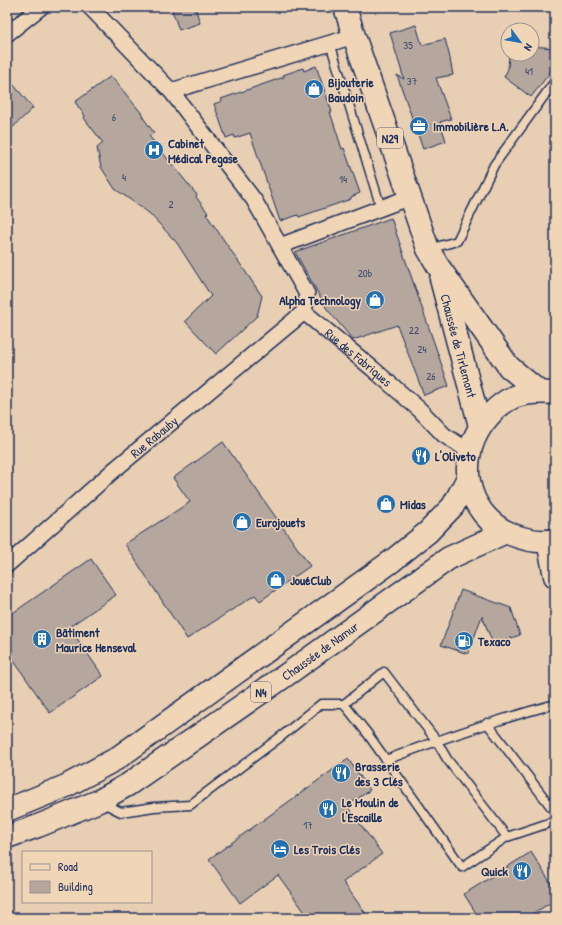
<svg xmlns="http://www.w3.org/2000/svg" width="562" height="925" viewBox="0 0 562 925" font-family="'Patrick Hand',sans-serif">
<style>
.building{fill:#b5a79e;stroke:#1b2f5e}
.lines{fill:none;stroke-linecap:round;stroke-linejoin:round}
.lane-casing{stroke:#1b2f5e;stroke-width:11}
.street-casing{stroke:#1b2f5e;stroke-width:18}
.primary-casing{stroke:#1b2f5e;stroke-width:25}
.lane{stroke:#f1d5b7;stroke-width:8}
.street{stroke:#f1d5b7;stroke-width:15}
.primary{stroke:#f1d5b7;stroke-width:22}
.labels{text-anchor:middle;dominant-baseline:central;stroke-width:3;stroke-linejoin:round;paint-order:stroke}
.number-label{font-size:11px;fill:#424d6e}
.shield{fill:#f1d5b7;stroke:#5b6179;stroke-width:1}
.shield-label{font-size:12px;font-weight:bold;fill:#1b2f5e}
.poi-label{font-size:13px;font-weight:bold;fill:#1b2f5e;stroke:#f1d5b7;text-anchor:start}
.street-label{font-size:13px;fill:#1b2f5e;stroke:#f1d5b7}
</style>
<rect width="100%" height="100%" fill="#e8ceb3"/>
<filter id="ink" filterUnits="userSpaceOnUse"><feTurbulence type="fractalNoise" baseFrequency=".025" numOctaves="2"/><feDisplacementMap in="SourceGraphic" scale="8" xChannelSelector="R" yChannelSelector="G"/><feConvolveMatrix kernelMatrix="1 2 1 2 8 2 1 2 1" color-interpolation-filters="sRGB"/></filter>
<g filter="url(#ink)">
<path class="building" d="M 171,7 L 195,7 L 200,23 L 179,30 Z
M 416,25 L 422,45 L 445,39 L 449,54 L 453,75 L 436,78 L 451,119 L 440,122 L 446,141 L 423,149 L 397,75 L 404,79 L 390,33 Z
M 532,46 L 554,48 L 553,63 L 555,66 L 531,97 L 504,77 L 508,69 L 509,54 L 532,54 Z
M 316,66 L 332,112 L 330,112 L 342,149 L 344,148 L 360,193 L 351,197 L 351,199 L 299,217 L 298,215 L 280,221 L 250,133 L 235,138 L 234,135 L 226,138 L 214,104 L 222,101 L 221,99 L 284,77 L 283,75 L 303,68 L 304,71 Z
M 111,76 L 143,115 L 142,116 L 154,133 L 149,136 L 197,195 L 196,197 L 208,213 L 206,214 L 262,296 L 257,316 L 216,354 L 185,321 L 211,296 L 177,243 L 149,213 L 115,189 L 101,167 L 97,148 L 103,143 L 84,118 L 85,116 L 75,102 Z
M 7,77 L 33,108 L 7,133 Z
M 391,218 L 449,386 L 424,395 L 397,325 L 353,340 L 327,309 L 295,252 Z
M 223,442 L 310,566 L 260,601 L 255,595 L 187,639 L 125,544 L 190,502 L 173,478 Z
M 91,559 L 116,595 L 69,627 L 103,676 L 50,713 L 7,651 L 7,617 Z
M 461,590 L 511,608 L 520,635 L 493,644 L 482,616 L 468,654 L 441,645 Z
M 348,759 L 370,790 L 347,806 L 382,854 L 343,882 L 369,918 L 309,918 L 278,875 L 240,903 L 209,859 Z
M 531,852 L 555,890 L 555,900 L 526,918 L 479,918 L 464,894 Z"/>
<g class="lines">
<g class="lane-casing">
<path id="lane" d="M 330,43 L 381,208
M 429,249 L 457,241 L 494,165 L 555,81
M 344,704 L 384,672 L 436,740 L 447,759 L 507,837
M 487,723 L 555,812
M 386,760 C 442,738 497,720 555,704
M 101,802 L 121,812 L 154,807 L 190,805 L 283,735 L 321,704 L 344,704 L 367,733 L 462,867 L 507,837 L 555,821"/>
</g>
<g class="street-casing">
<g id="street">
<path d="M 90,7 L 171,91 L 254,200 L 307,294 L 304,312"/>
<path d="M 7,34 L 41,7"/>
<path d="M 171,91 L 354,36"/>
<path d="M 280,246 L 410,197"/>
<path id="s1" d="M 304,312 L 373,369 L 420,410 L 444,435 L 469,451"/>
<path id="s2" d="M 7,565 L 114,470 L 304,312"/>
</g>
</g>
<g class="primary-casing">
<g id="primary">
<path d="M 345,7 L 354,36 L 428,249 L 438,266 L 509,367 L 538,391"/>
<path id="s3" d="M 441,279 L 480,426"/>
<path d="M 555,393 C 542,392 529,392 516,396 C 506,400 496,408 489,416 C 454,454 463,515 513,535 C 526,540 541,543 555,540"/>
<path d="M 548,541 L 555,576"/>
<path d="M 7,810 L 66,786 L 116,759 L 392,561 L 428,532 L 453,506 L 468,478"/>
<path id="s4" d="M 7,837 L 38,826 L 99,801 L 129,784 L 289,673 L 449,558 L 506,532"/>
</g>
</g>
<use href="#lane" class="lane"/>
<use href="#street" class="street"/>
<use href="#primary" class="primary"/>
</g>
</g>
<defs>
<g id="shop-disc" transform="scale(1)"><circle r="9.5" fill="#1f6fb2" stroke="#f1d5b7"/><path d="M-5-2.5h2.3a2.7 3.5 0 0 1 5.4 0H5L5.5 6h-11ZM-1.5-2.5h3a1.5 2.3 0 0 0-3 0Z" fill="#fff"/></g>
<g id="office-disc" transform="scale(1)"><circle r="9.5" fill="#1f6fb2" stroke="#f1d5b7"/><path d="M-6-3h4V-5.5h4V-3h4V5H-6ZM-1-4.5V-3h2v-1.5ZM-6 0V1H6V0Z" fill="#fff"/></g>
<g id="hospital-disc" transform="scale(1)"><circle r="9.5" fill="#1f6fb2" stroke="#f1d5b7"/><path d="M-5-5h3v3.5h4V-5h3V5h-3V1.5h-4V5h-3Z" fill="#fff"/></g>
<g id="restaurant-disc" transform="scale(1)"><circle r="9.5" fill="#1f6fb2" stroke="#f1d5b7"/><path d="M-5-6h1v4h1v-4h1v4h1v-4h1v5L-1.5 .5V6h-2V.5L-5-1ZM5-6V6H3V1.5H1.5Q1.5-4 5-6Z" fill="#fff"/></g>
<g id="building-disc" transform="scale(1)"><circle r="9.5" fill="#1f6fb2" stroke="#f1d5b7"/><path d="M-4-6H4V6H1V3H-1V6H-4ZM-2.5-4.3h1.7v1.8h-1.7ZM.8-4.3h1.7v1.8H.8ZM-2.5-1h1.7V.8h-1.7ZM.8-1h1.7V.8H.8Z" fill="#fff"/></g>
<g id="fuel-disc" transform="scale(1)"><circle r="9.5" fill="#1f6fb2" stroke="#f1d5b7"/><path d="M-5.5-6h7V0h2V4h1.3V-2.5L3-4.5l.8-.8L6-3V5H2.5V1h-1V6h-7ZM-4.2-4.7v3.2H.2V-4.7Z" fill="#fff"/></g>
<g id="hotel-disc" transform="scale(1)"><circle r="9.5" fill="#1f6fb2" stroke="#f1d5b7"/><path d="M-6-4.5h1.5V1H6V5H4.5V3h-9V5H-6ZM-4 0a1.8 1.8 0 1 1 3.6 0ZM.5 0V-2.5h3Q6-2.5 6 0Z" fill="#fff"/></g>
</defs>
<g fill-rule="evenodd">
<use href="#shop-disc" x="314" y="89"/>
<use href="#office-disc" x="419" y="126"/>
<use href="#hospital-disc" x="154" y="150"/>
<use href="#shop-disc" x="375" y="300"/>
<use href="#restaurant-disc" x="421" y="456"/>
<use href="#shop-disc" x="386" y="504"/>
<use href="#shop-disc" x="242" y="522"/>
<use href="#shop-disc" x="276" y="580"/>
<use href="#building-disc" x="42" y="639"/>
<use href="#fuel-disc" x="464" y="641"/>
<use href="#restaurant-disc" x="341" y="773"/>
<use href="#restaurant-disc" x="328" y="809"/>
<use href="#hotel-disc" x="280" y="849"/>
<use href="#restaurant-disc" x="522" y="871"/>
</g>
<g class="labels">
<g class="number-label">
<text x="408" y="45">35</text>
<text x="529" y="71">41</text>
<text x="412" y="81">37</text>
<text x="114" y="117">6</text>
<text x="124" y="177">4</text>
<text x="343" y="179">14</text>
<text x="171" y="204">2</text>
<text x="365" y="273">20b</text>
<text x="414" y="330">22</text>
<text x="422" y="349">24</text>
<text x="431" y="376">26</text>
<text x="308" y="825">17</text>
</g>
<g class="shield">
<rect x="377" y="128" width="26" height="20" rx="3"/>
<rect x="251" y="682" width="20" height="20" rx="3"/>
</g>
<g class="shield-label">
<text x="390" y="138">N29</text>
<text x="261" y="692">N4</text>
</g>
<g class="poi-label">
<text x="328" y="82">Bijouterie<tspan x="328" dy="15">Baudoin</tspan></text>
<text x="433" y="126">Immobilière L.A.</text>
<text x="168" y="143">Cabinet<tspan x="168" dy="15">Médical Pegase</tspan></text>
<text x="361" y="300" text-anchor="end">Alpha Technology</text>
<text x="435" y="456">L'Oliveto</text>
<text x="400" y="504">Midas</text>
<text x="256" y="522">Eurojouets</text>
<text x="290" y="580">JouéClub</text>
<text x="56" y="632">Bâtiment<tspan x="56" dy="15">Maurice Henseval</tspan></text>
<text x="478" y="641">Texaco</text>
<text x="355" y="766">Brasserie<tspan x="355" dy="15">des 3 Clés</tspan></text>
<text x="342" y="802">Le Moulin de<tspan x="342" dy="15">l'Escaille</tspan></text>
<text x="294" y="849">Les Trois Clés</text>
<text x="508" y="871" text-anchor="end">Quick</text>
</g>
<g class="street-label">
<text stroke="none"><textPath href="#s3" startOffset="69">Chaussée de Tirlemont</textPath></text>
<text stroke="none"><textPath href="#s1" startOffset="71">Rue des Fabriques</textPath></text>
<text stroke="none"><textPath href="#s2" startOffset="195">Rue Rabauby</textPath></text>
<text stroke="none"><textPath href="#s4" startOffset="366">Chaussée de Namur</textPath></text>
</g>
</g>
<rect width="562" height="925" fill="none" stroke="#f1d5b7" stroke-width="24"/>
<rect x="12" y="12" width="538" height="901" fill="none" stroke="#1b2f5e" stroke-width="1.5" filter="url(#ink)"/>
<rect x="22" y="851" width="130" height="52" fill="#f1d5b7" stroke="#9b9393"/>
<rect x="30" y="864" width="20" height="6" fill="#f1d5b7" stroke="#9b9393"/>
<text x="58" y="871" font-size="12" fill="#1b2f5e">Road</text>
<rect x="30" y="881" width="20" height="12" fill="#b5a79e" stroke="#9b9393"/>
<text x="58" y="891" font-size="12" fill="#1b2f5e">Building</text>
<g transform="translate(520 42) rotate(122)"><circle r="19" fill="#f1d5b7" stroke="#9b9393"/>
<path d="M0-3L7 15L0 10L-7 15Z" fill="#1f6fb2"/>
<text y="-6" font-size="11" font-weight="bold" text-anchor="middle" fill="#1b2f5e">N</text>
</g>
</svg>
